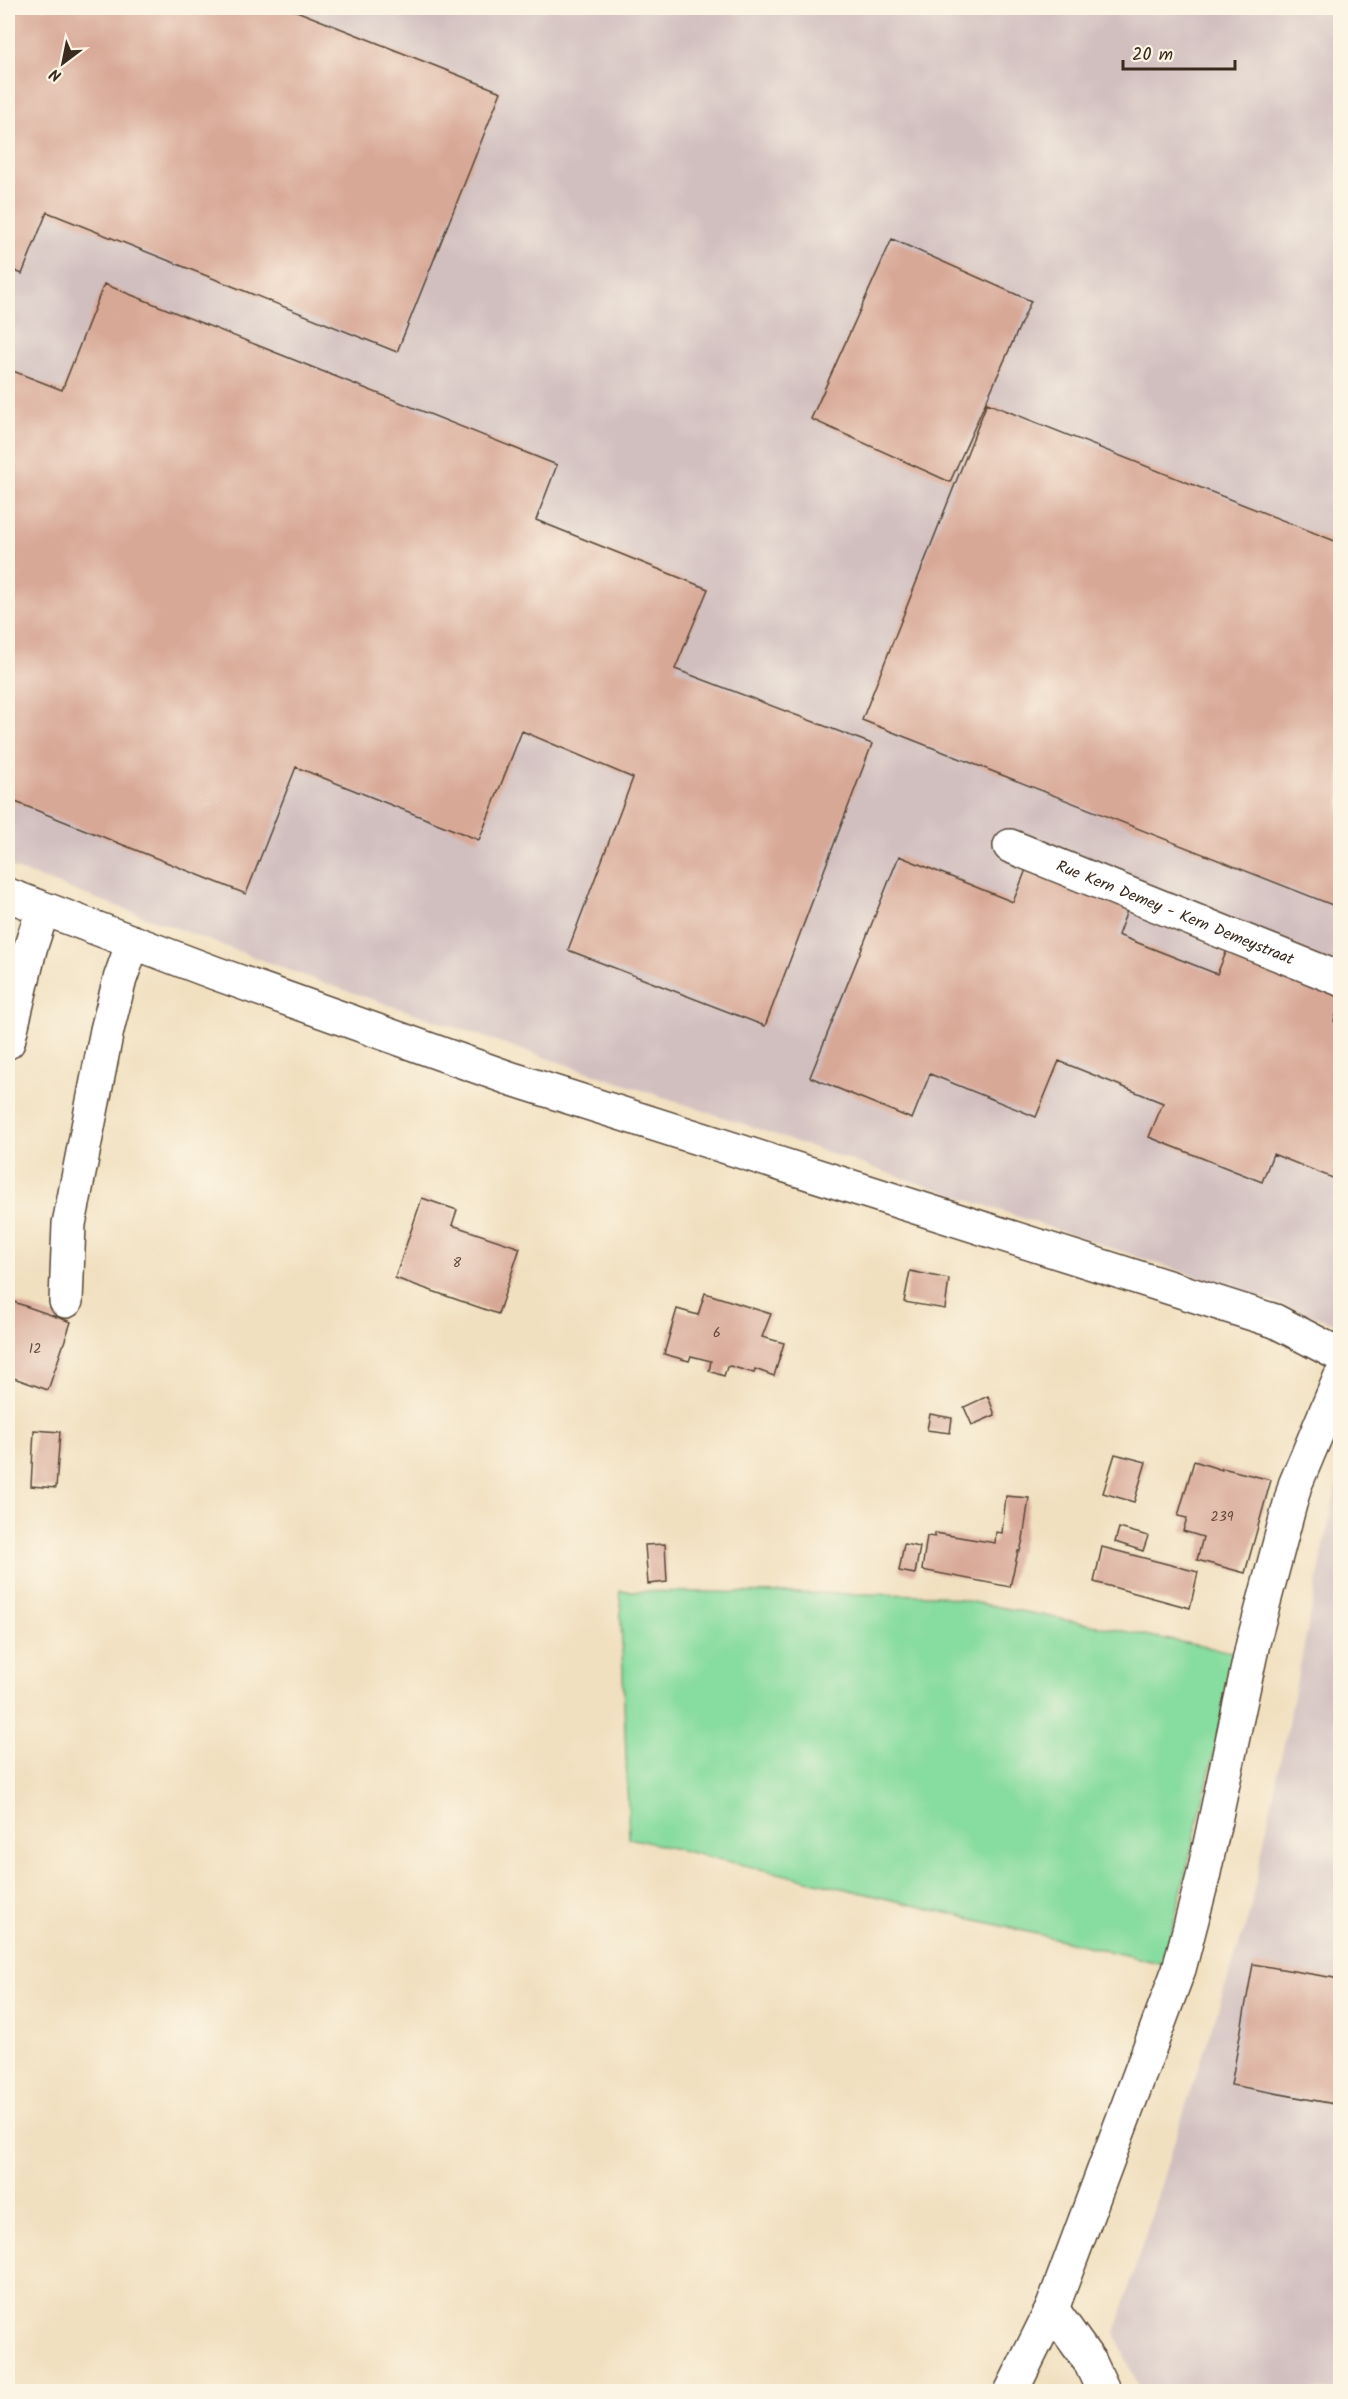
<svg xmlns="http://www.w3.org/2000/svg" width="1348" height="2399" viewBox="0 0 1348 2399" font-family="Kalam,sans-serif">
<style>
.industrial{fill:#d1bfbf}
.green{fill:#87dc9f;stroke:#61835e;stroke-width:1.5}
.building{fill:#d8a897}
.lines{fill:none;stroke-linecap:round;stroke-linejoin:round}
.minor-casing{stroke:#564536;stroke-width:36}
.minor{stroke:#fff;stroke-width:33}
.labels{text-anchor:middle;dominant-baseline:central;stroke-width:4.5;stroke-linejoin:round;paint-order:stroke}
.number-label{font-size:14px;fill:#624a3c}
.street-label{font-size:16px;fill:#3b2a1e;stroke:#fcf5e5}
</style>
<rect width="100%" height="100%" fill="#fcf5e5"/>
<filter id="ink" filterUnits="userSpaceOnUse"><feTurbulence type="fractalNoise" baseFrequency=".0167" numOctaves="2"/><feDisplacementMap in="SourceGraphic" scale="12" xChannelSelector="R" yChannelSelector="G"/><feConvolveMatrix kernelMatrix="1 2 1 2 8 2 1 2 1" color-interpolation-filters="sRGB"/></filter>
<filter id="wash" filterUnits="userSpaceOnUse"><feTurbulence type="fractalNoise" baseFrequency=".008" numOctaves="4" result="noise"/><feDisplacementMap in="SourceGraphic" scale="24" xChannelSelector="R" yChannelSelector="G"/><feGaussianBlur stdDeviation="1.35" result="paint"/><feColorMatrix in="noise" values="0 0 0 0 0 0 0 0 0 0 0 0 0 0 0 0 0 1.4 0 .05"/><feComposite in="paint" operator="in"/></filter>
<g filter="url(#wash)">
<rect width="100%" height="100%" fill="#f1e0c0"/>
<path class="industrial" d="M 8,8 L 1340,8 L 1340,1325 L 327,984 L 8,866 Z
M 1340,1469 L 1340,2391 L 1140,2391 L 1115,2333 L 1177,2133 L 1249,1915 Z"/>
<path class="green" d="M 620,1591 L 936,1595 L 1238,1653 L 1164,1964 L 629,1838 Z"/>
<g id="blocks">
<path class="building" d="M 8,8 L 289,8 L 501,92 L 397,352 L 47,212 L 22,274 L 8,268 Z
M 892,239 L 1031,301 L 950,482 L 811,419 Z
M 104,284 L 557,465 L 536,520 L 708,589 L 675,669 L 872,744 L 765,1026 L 568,950 L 633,778 L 522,731 L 479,840 L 296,767 L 246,894 L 8,799 L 8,369 L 62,390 Z
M 987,403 L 1340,543 L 1340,908 L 862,720 Z
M 899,856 L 1013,902 L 1027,867 L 1128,908 L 1118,935 L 1217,974 L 1228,948 L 1340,994 L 1340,1004 L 1334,1021 L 1340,1024 L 1340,1181 L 1273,1154 L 1262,1182 L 1149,1137 L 1163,1103 L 1059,1061 L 1036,1117 L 930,1074 L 912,1119 L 810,1077 Z
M 422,1198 L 457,1210 L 452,1225 L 520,1248 L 498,1314 L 395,1278 Z
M 910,1271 L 949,1279 L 945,1309 L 904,1302 Z
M 705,1293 L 771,1314 L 762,1337 L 784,1343 L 774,1376 L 755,1369 L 754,1373 L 730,1366 L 727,1367 L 724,1376 L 709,1371 L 711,1361 L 691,1356 L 689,1361 L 664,1354 L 677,1309 L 698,1315 Z
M 8,1300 L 71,1322 L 48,1390 L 8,1376 Z
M 988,1396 L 995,1415 L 972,1425 L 964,1407 Z
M 930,1414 L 952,1418 L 950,1433 L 927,1430 Z
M 34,1430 L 60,1432 L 56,1488 L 31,1486 Z
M 1115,1454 L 1146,1462 L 1134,1502 L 1103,1493 Z
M 1194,1461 L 1222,1470 L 1222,1468 L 1271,1480 L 1245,1573 L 1197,1560 L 1203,1537 L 1183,1531 L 1187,1518 L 1178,1516 Z
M 1006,1496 L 1029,1498 L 1023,1539 L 1020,1551 L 1018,1551 L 1010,1587 L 922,1570 L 927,1536 L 935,1537 L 935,1533 L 995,1543 L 996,1532 L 1002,1533 Z
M 1119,1528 L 1148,1536 L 1143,1551 L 1115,1542 Z
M 665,1544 L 667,1582 L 648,1584 L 645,1545 Z
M 904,1544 L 920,1547 L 915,1574 L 899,1571 Z
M 1102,1547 L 1198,1572 L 1190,1608 L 1094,1582 Z
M 1253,1964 L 1340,1979 L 1340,2105 L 1231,2085 Z"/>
</g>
</g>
<g filter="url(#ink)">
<use href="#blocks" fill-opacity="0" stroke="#564536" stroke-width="1.5"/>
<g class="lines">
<g class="minor-casing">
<g id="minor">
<path id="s1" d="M 1010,846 L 1340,979"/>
<path d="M 8,895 L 215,973 L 509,1078 L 1275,1321 L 1340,1355"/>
<path d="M 8,1042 L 30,949 L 43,909"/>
<path d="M 66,1301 L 69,1224 L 107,1030 L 120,979 L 133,942"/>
<path d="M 1052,2309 L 1090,2362 L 1104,2392"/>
<path d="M 1011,2392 L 1052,2309 L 1179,1969 L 1203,1877 L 1253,1643 L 1295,1485 L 1340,1378"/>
</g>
</g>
<use href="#minor" class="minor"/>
</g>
</g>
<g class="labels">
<g class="number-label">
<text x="457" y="1263">8</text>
<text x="717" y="1333">6</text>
<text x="35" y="1349">12</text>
<text x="1222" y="1517">239</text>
</g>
<g class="street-label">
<text stroke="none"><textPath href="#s1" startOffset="178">Rue Kern Demey - Kern Demeystraat</textPath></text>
</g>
</g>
<rect width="1348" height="2399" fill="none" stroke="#fcf5e5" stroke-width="30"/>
<g transform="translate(63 63) rotate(212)" stroke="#fcf5e5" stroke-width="4.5" paint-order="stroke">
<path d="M0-4.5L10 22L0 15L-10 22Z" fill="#3b2a1e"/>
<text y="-9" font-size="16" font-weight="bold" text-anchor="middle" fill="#3b2a1e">N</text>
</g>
<path d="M1123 60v9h112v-9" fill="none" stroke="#3b2a1e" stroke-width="3"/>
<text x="1132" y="60" font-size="18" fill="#3b2a1e" stroke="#fcf5e5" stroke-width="4.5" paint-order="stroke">20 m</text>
</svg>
